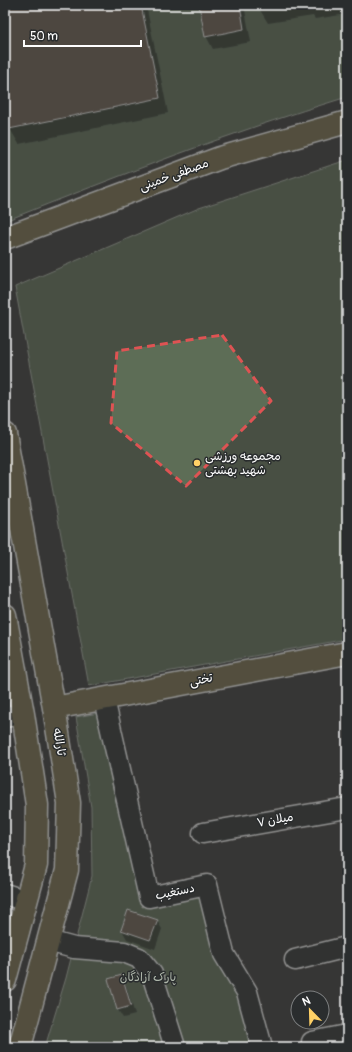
<svg xmlns="http://www.w3.org/2000/svg" width="352" height="1052" viewBox="0 0 352 1052" font-family="Pangolin,'Playpen Sans Arabic',sans-serif">
<style>
.green{fill:#5d6d56;stroke:#aeb6aa}
.shadow{fill:#0007}
.building{fill:#695b50;stroke:#fff}
.lines{fill:none;stroke-linecap:round;stroke-linejoin:round}
.minor-casing{stroke:#fff;stroke-width:23}
.major-casing{stroke:#fff;stroke-width:25}
.minor{stroke:#2a2d2e;stroke-width:20}
.major{stroke:#746c4b;stroke-width:22}
.marked{fill:none;stroke:#de5353;stroke-width:3;stroke-dasharray:8 5;stroke-linejoin:round}
.poi-dot{fill:#ffd166;stroke:#2a2d2e;stroke-width:1.5}
.labels{text-anchor:middle;dominant-baseline:central;stroke-width:3;stroke-linejoin:round;paint-order:stroke}
.street-label{font-size:12px;fill:#fff;stroke:#2a2d2e}
.poi-label{font-size:12px;fill:#fff;stroke:#2a2d2e;text-anchor:start}
.park-label{font-size:12px;fill:#aeb6aa;stroke:#2a2d2e}
</style>
<rect width="100%" height="100%" fill="#373635"/>
<filter id="ink" filterUnits="userSpaceOnUse"><feTurbulence type="fractalNoise" baseFrequency=".025" numOctaves="2"/><feDisplacementMap in="SourceGraphic" scale="8" xChannelSelector="R" yChannelSelector="G"/><feConvolveMatrix kernelMatrix="1 2 1 2 8 2 1 2 1" color-interpolation-filters="sRGB"/></filter>
<g filter="url(#ink)">
<path class="green" d="M 5,5 L 347,5 L 347,97 C 231,132 118,176 5,221 Z
M 347,160 L 347,639 L 89,686 L 15,287 L 199,208 Z
M 99,713 L 112,784 L 142,907 L 202,894 L 238,992 L 250,1047 L 45,1047 L 66,978 L 92,876 L 91,807 L 76,717 Z"/>
<path class="shadow" d="M 20,5 L 146,5 L 168,113 L 19,144 L 10,129 L 5,105 L 5,8 Z
M 200,5 L 244,5 L 251,42 L 213,49 L 206,36 Z
M 257,5 L 347,5 L 347,14 L 315,19 L 313,16 L 268,23 Z
M 5,821 L 12,851 L 11,869 L 5,870 Z
M 157,921 L 162,929 L 155,949 L 127,939 L 122,930 Z
M 121,976 L 126,985 L 135,1015 L 123,1018 L 118,1010 L 109,980 Z"/>
<path class="building" d="M 15,5 L 141,5 L 160,98 L 9,129 L 5,111 L 5,7 Z
M 199,5 L 240,5 L 244,29 L 205,37 Z
M 5,829 L 8,842 L 7,860 L 5,860 Z
M 128,910 L 158,920 L 150,940 L 121,930 Z
M 122,975 L 131,1006 L 117,1010 L 108,979 Z"/>
<g class="lines">
<g class="minor-casing">
<path id="minor" d="M 104,699 L 149,897 L 207,885 L 224,954 L 247,992 L 262,1047
M 5,717 L 23,714
M 203,833 L 347,808
M 5,894 L 26,901
M 48,941 L 74,948 L 124,952 L 139,958 L 152,974 L 175,1047
M 295,960 L 347,947
M 312,1042 L 347,1035"/>
</g>
<g class="major-casing">
<path id="major" d="M 5,238 L 220,158 L 347,122
M 5,434 L 54,708 L 69,803 L 67,870 L 20,1047
M 5,615 L 23,714 L 37,805 L 36,865 L 5,980
M 54,708 L 347,653"/>
</g>
<use href="#minor" class="minor"/>
<use href="#major" class="major"/>
</g>
</g>
<path d="M0 0H352V1052H0ZM 222,335 L 271,401 L 186,486 L 111,423 L 117,351 Z" fill="#373635" fill-opacity=".55" fill-rule="evenodd"/>
<path class="marked" d="M 222,335 L 271,401 L 186,486 L 111,423 L 117,351 Z"/>
<circle class="poi-dot" cx="197" cy="463" r="4"/>
<g class="labels">
<g class="street-label">
<text transform="translate(174 175) rotate(-20)">مصطفی خمینی</text>
<text transform="translate(201 680) rotate(-11)">تختی</text>
<text transform="translate(59 742) rotate(81)">ثارالله</text>
<text transform="translate(275 820) rotate(-10)">میلان ۷</text>
<text transform="translate(175 892) rotate(-12)">دستغیب</text>
</g>
<g class="poi-label">
<text x="205" y="456">مجموعه ورزشی<tspan x="205" dy="14">شهید بهشتی</tspan></text>
</g>
<g class="park-label">
<text x="148" y="977">پارک آزادگان</text>
</g>
</g>
<rect width="352" height="1052" fill="none" stroke="#2a2d2e" stroke-width="20"/>
<rect x="10" y="10" width="332" height="1032" fill="none" stroke="#fff" stroke-width="1.5" filter="url(#ink)"/>
<g transform="translate(310 1010) rotate(337)"><circle r="19" fill="#2a2d2e" stroke="#7f8182"/>
<path d="M0-3L7 15L0 10L-7 15Z" fill="#ffd166"/>
<text y="-6" font-size="11" font-weight="bold" text-anchor="middle" fill="#ffffff">N</text>
</g>
<path d="M24 40v6h117v-6" fill="none" stroke="#ffffff" stroke-width="2"/>
<text x="30" y="40" font-size="12" fill="#ffffff" stroke="#2a2d2e" stroke-width="3" paint-order="stroke">50 m</text>
</svg>
